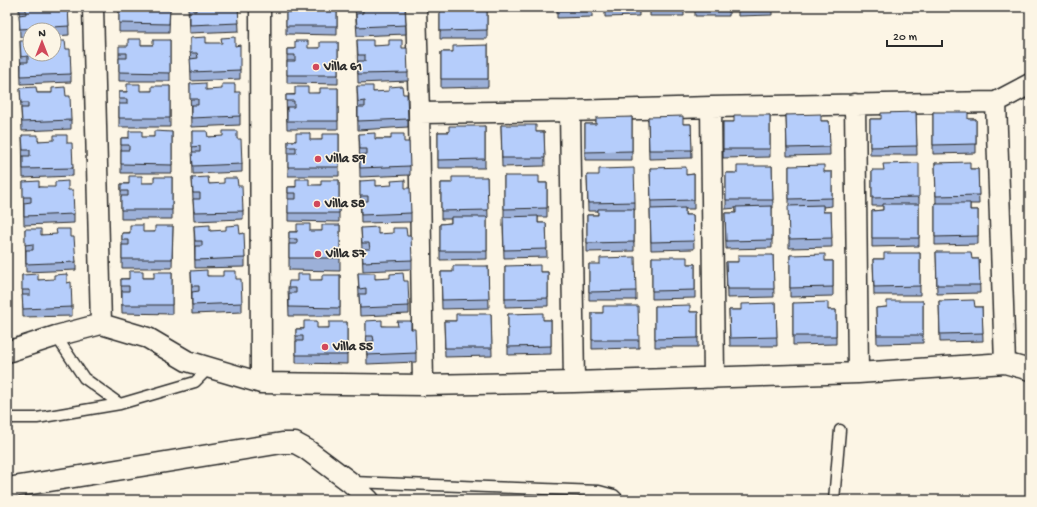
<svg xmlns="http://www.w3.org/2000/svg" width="1037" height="507" viewBox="0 0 1037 507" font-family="'Gochi Hand',sans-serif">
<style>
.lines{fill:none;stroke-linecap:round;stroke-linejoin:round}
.lane-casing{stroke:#2b2b2b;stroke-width:13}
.street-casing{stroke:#2b2b2b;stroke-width:23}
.lane{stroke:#fcf5e5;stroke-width:10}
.street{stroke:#fcf5e5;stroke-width:20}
.wall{fill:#9cb0d8;stroke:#2b2b2b}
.building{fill:#b5cdfb;stroke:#2b2b2b}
.poi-dot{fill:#d1495b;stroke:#fcf5e5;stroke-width:1.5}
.labels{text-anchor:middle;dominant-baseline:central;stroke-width:3;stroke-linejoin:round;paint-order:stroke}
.poi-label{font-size:13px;font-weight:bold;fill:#2b2b2b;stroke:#fcf5e5;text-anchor:start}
</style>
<rect width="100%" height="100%" fill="#fcf5e5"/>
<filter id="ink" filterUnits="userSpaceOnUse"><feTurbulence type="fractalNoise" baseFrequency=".025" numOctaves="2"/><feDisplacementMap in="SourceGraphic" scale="8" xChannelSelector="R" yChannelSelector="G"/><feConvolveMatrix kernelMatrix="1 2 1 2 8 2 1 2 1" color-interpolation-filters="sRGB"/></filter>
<g filter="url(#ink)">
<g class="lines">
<g class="lane-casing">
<path id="lane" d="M 56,336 L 84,378 L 120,404
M 7,418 L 37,418 L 120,404 L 195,382 L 210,367
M 352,482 L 599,491 L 614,495 L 619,500
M 834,500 L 840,430"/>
</g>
<g class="street-casing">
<path id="street" d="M 93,7 L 101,324
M 260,7 L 261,383
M 416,7 L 419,113 L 570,111 L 711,107 L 996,102 L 1030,84
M 996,102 L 1005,363
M 855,104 L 858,373
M 711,107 L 714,378
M 570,111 L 574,382
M 419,113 L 423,385
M 7,352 L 56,336 L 101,324 L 148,338 L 187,361 L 261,383 L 423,385 L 574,382 L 858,373 L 1005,363 L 1030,370
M 7,488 L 282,443 L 295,443 L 306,449 L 350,482 L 369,500"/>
</g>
<use href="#lane" class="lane"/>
<use href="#street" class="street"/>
</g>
<path class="wall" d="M 19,7 L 68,7 L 69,35 L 54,36 L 54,30 L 30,30 L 30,37 L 20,37 Z
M 119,7 L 170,7 L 169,32 L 119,32 Z
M 188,7 L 238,7 L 239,31 L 189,33 Z
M 286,7 L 337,7 L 337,35 L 286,34 Z
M 355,7 L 405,7 L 406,34 L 357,36 Z
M 440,7 L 487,7 L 487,39 L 440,39 Z
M 557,7 L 592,7 L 592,17 L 557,18 Z
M 605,7 L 639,7 L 639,16 L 605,17 Z
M 650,7 L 684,7 L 684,16 L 650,16 Z
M 695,7 L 729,7 L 729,16 L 695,16 Z
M 738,7 L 772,7 L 772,15 L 738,16 Z
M 190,38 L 206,43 L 235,46 L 240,70 L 240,79 L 191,81 Z
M 170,40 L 170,81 L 119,81 L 119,53 L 128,46 L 141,45 L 153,45 Z
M 357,40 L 373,46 L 402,48 L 408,73 L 408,81 L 358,83 Z
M 20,41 L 30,54 L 66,49 L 71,74 L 71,82 L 21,84 Z
M 338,42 L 338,84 L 287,83 L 287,49 L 320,48 Z
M 488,45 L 488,87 L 441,88 L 441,52 L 453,52 Z
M 190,84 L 206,90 L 235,92 L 240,116 L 240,125 L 191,127 Z
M 170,86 L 170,127 L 119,127 L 119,92 L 152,91 Z
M 357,86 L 373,92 L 403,94 L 408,119 L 408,127 L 358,130 Z
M 20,88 L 37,93 L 52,93 L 66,96 L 71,120 L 71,129 L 22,131 Z
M 338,88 L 338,129 L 287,129 L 286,95 L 320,93 Z
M 916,112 L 917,155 L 870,155 L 870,119 L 881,119 Z
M 933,112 L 968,119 L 976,119 L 976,153 L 933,154 Z
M 770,115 L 770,157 L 723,158 L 723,122 L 734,122 Z
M 786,115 L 821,121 L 829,121 L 830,155 L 787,156 Z
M 632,117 L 632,160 L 585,160 L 585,124 L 596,124 Z
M 648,117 L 683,124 L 691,124 L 692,158 L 649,159 Z
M 501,125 L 536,132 L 544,132 L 545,166 L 502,167 Z
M 485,126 L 485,168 L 438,168 L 438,132 L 449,132 Z
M 192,131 L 208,137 L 237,139 L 242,164 L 242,172 L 193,174 Z
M 172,132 L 172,173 L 121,173 L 121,138 L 154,137 Z
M 339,134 L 339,176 L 288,176 L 288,141 L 322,140 Z
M 359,134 L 375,139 L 391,139 L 404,142 L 410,166 L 410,175 L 360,177 Z
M 22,135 L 38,141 L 67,143 L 73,168 L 73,176 L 23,178 Z
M 935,163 L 970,169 L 978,169 L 979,204 L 970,204 L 970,210 L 978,210 L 978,244 L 935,245 L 935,203 L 936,203 Z
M 772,166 L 773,208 L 772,208 L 772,248 L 726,249 L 725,213 L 736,213 L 736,208 L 726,209 L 726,173 L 737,173 Z
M 789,166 L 824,172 L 832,172 L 832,206 L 823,207 L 823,212 L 831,212 L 832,247 L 789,248 Z
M 650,168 L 686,175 L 694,174 L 694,209 L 685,209 L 685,215 L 693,215 L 694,249 L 651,250 L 650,209 L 651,209 Z
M 872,170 L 919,197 L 919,246 L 872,247 L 872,211 L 883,210 L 883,206 L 872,206 Z
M 587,175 L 635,202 L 635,210 L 634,210 L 634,251 L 587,252 L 587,215 L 598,215 L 598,211 L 588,211 Z
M 504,176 L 539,183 L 547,183 L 547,217 L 538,217 L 538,223 L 546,223 L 547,257 L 504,258 L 503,225 L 504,217 Z
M 172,177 L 172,219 L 121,219 L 121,184 L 154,183 Z
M 487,177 L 488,219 L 487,219 L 487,259 L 440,260 L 440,224 L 451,223 L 451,219 L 441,219 L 441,183 L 452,183 Z
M 192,178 L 209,184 L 238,186 L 243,211 L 243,219 L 194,221 Z
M 339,180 L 339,222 L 288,221 L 288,187 L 321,185 Z
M 360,181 L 376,186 L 405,188 L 411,213 L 411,222 L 361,223 Z
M 23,182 L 39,187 L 68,190 L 74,214 L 74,223 L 24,225 Z
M 340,225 L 340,271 L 289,270 L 289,232 L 322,231 Z
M 173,226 L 172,268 L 122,268 L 122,233 L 155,232 Z
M 194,226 L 210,231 L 240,234 L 245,258 L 245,267 L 195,268 Z
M 361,228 L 378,234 L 407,236 L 412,260 L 412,269 L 363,271 Z
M 25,229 L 41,235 L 70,237 L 76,262 L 76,270 L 26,272 Z
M 936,252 L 972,259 L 979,259 L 980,293 L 937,294 Z
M 920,253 L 920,295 L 874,295 L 873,259 L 884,259 Z
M 773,255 L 774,297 L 727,298 L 726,262 L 738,262 Z
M 790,255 L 825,261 L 833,261 L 833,296 L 790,297 Z
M 652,257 L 687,264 L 695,264 L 695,298 L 652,299 Z
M 589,264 L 636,291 L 636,300 L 589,300 Z
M 488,266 L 489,308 L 442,309 L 441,272 L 453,272 Z
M 505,266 L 540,272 L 548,272 L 548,306 L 505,307 Z
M 191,271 L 207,276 L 236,279 L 242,303 L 242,312 L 192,314 Z
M 172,272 L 172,314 L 122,313 L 121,279 L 143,278 L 154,278 Z
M 358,273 L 375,279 L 404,281 L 409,306 L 409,314 L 360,316 Z
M 22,275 L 38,280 L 67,283 L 72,307 L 72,316 L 23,317 Z
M 340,275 L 340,316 L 289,316 L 288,288 L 297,281 L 322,280 Z
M 923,301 L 923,343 L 877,344 L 876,308 L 887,307 Z
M 939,301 L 975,307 L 982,307 L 983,341 L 940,342 Z
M 776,303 L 777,346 L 730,346 L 729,310 L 741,310 Z
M 793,303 L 828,310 L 836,310 L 836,344 L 793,345 Z
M 655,306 L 690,312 L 698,312 L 698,347 L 655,347 Z
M 592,313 L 603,313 L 639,340 L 639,348 L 592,349 Z
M 491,314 L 492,356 L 445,357 L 444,321 L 456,321 Z
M 508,314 L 543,320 L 551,320 L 551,354 L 508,355 Z
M 366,321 L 382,326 L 411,329 L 416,353 L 416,362 L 367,364 Z
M 347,322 L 347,364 L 296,363 L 296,329 L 329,328 Z"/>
<path class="building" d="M 19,7 L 68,7 L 69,26 L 20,29 L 19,15 L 26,14 L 26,9 L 19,9 Z
M 126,7 L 170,7 L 169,24 L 119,23 L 119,9 L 126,9 Z
M 196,7 L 238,7 L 239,23 L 189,25 L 189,11 L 196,11 Z
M 294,7 L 337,7 L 337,26 L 286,26 L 286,12 L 294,12 Z
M 356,7 L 405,7 L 406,25 L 357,27 L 356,14 L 363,13 L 363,8 L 356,8 Z
M 440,7 L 487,7 L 487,30 L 440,31 Z
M 557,7 L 592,7 L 592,9 L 557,10 Z
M 605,7 L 639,7 L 639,8 L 605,8 Z
M 650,7 L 684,7 L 650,8 Z
M 695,7 L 729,7 L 695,8 Z
M 206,37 L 206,43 L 222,43 L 221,38 L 235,37 L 235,46 L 240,45 L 240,70 L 191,72 L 190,59 L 198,58 L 197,53 L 190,53 L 190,38 Z
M 128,39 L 141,39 L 141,45 L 153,45 L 153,40 L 170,40 L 170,73 L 119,72 L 119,58 L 127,58 L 127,53 L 119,53 L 119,46 L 128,46 Z
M 357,40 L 373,40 L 373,46 L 389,45 L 389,40 L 402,40 L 402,48 L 407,48 L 408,73 L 358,74 L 358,61 L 365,61 L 365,55 L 358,55 Z
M 20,41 L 30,41 L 30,54 L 54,54 L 54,41 L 65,41 L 66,49 L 70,49 L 71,74 L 21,76 L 21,62 L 28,62 L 28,56 L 21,57 Z
M 295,41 L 308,41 L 308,48 L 320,48 L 320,42 L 338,42 L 338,75 L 287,75 L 287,61 L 295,61 L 295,55 L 287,55 L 287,49 L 295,49 Z
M 488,45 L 488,79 L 441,79 L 441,52 L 453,52 L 453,46 Z
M 206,83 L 206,90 L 222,89 L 222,84 L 235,84 L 235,92 L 240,92 L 240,116 L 191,118 L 191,105 L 198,105 L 198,99 L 190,99 L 190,84 Z
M 127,84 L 140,84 L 140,91 L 152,91 L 152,86 L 170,86 L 170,118 L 119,118 L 119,104 L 127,104 L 127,99 L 119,99 L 119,92 L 127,92 Z
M 357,86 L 373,86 L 373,92 L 389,91 L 389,87 L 402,86 L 403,94 L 407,94 L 408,119 L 358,121 L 358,107 L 365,107 L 365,101 L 358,102 Z
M 36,87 L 37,93 L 52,93 L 52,88 L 65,87 L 66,96 L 70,96 L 71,120 L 22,122 L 21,108 L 28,108 L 28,103 L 21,103 L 20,88 Z
M 295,87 L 308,87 L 308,93 L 320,93 L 320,88 L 338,88 L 338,121 L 287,121 L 287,107 L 294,107 L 294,101 L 286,101 L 286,95 L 295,95 Z
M 916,112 L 917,146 L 870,147 L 870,119 L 881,119 L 881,113 Z
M 933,112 L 968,112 L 968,119 L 976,119 L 976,144 L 933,145 Z
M 821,114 L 821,121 L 829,121 L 830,147 L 787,148 L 786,115 Z
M 734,115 L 770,115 L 770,149 L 723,149 L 723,122 L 734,122 Z
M 683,116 L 683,124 L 691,124 L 692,150 L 649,150 L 648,117 Z
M 632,117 L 632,151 L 585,152 L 585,124 L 596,124 L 596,118 Z
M 501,125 L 536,125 L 536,132 L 544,132 L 545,158 L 502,158 Z
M 449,126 L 485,126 L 485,159 L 438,160 L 438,132 L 449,132 Z
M 129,131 L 142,131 L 142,137 L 154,137 L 154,131 L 172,132 L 172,165 L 121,164 L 121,150 L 129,150 L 129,145 L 121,145 L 121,138 L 129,138 Z
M 192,131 L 207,131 L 208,137 L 223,136 L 223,131 L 237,131 L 237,139 L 241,139 L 242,164 L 193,166 L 192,152 L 200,152 L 200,146 L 192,147 Z
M 296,133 L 310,133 L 310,140 L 322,140 L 322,134 L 339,134 L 339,167 L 288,167 L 288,153 L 296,153 L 296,147 L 288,147 L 288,141 L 296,141 Z
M 375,133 L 375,139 L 391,139 L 391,134 L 404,134 L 404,142 L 409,142 L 410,166 L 360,168 L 360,155 L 367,154 L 367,149 L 360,149 L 359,134 Z
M 22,135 L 38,135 L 38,141 L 54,140 L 54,135 L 67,135 L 67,143 L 72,143 L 73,168 L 23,169 L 23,156 L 30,156 L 30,150 L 23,150 Z
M 970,162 L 970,169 L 978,169 L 979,195 L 936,196 L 935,163 Z
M 919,163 L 919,197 L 872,198 L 872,170 L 884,170 L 883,164 Z
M 824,165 L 824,172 L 832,172 L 832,198 L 789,199 L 789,166 Z
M 737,166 L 772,166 L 773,200 L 726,200 L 726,173 L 737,173 Z
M 686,167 L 686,175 L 694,174 L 694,200 L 651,201 L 650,168 Z
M 634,168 L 635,202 L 588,203 L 587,175 L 599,175 L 599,169 Z
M 129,176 L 142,176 L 142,183 L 154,183 L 154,177 L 172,177 L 172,210 L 121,210 L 121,196 L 128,196 L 128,191 L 121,191 L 121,184 L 129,184 Z
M 504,176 L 539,176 L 539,183 L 547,183 L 547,208 L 504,209 Z
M 208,177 L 209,184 L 224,183 L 224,178 L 237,178 L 238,186 L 242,186 L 243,211 L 194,212 L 193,199 L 200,199 L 200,193 L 193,193 L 192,178 Z
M 452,177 L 487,177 L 488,210 L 441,211 L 441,183 L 452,183 Z
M 296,179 L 309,179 L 309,185 L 321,185 L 321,180 L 339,180 L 339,213 L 288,213 L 288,199 L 296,199 L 296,193 L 288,193 L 288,187 L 296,187 Z
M 376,180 L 376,186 L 392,185 L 391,181 L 405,180 L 405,188 L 410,188 L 411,213 L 361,215 L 361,201 L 368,201 L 368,196 L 360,196 L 360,181 Z
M 39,181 L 39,187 L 55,187 L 55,182 L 68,181 L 68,190 L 73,190 L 74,214 L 24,216 L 24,203 L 31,202 L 31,197 L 23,197 L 23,182 Z
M 935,203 L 970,203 L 970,210 L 978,210 L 978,236 L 935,237 Z
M 883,204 L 919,204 L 919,238 L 872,238 L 872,211 L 883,210 Z
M 823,205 L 823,212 L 831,212 L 832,238 L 789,239 L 788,206 Z
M 772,206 L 772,240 L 726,241 L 725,213 L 736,213 L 736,207 Z
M 685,208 L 685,215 L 693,215 L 694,241 L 651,242 L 650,209 Z
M 598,209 L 634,209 L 634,242 L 587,243 L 587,215 L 598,215 Z
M 538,216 L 538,223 L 546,223 L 547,249 L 504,250 L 503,217 Z
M 451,217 L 487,217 L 487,251 L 440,251 L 440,224 L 451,223 Z
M 297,224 L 310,224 L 310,231 L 322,231 L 322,225 L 340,225 L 340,258 L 289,258 L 289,244 L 297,244 L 297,239 L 289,239 L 289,232 L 297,232 Z
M 130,225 L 143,225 L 143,232 L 155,232 L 155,226 L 173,226 L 172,259 L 122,259 L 122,245 L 129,245 L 129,240 L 122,240 L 122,233 L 130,233 Z
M 210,225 L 210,231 L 226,230 L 226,226 L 239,225 L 240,234 L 244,233 L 245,258 L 195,260 L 195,246 L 202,246 L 202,241 L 195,241 L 194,226 Z
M 378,227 L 378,234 L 393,233 L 393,228 L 406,228 L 407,236 L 411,236 L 412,260 L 363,262 L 362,249 L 370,249 L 369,243 L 362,243 L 361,228 Z
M 25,229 L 41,229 L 41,235 L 57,234 L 56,229 L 70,229 L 70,237 L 74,237 L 76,262 L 26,264 L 26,250 L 33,250 L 33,244 L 25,245 Z
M 936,252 L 971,252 L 972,259 L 979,259 L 980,285 L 937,285 Z
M 884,253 L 920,253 L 920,286 L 874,287 L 873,259 L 884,259 Z
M 825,254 L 825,261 L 833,261 L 833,287 L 790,288 L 790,255 Z
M 738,255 L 773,255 L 774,289 L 727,289 L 726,262 L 738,262 Z
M 635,257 L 636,291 L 589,292 L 589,264 L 600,264 L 600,258 Z
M 652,257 L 687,257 L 687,264 L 695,264 L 695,290 L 652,291 Z
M 540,265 L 540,272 L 548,272 L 548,298 L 505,299 L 505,266 Z
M 453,266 L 488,266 L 489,299 L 442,300 L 441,272 L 453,272 Z
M 207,270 L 207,276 L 223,276 L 223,271 L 236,271 L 236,279 L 241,279 L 242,303 L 192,305 L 192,292 L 199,291 L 199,286 L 192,286 L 191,271 Z
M 129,271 L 143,271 L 143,278 L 154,278 L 154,272 L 172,272 L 172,305 L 122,305 L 122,291 L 129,291 L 129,286 L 121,286 L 121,279 L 129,279 Z
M 358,273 L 375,273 L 375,279 L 390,278 L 390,274 L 403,273 L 404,281 L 408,281 L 409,306 L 360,308 L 359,294 L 366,294 L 366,288 L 359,289 Z
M 38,274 L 38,280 L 54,279 L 54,275 L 67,274 L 67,283 L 71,282 L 72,307 L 23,309 L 22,295 L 30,295 L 30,290 L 22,290 L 22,275 Z
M 297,274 L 310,274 L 310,280 L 322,280 L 322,275 L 340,275 L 340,308 L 289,307 L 289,293 L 296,293 L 296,288 L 288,288 L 289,281 L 297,281 Z
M 974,300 L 975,307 L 982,307 L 983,333 L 940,334 L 939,301 Z
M 887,301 L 923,301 L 923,335 L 877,335 L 876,308 L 887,307 Z
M 828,302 L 828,310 L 836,310 L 836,336 L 793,336 L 793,303 Z
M 776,303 L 777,337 L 730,338 L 729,310 L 741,310 L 741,304 Z
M 690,305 L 690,312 L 698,312 L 698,338 L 655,339 L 655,306 Z
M 603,306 L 638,306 L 639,340 L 592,340 L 592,313 L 603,313 Z
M 543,313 L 543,320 L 551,320 L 551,346 L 508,347 L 508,314 Z
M 456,314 L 491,314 L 492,348 L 445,348 L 444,321 L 456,321 Z
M 382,320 L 382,326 L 398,326 L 397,321 L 411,321 L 411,329 L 415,329 L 416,353 L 367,355 L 366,342 L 374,341 L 373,336 L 366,336 L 366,321 Z
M 304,321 L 317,321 L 317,328 L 329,328 L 329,322 L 347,322 L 347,355 L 296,355 L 296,341 L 303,341 L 303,336 L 296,336 L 296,329 L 304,329 Z"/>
</g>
<g class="poi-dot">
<circle cx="316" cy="67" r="4"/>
<circle cx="318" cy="159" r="4"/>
<circle cx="317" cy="204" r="4"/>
<circle cx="318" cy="254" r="4"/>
<circle cx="325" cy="347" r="4"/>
</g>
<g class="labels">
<g class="poi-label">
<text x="324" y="67">Villa 61</text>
<text x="326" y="159">Villa 59</text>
<text x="325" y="204">Villa 58</text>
<text x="326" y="254">Villa 57</text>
<text x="333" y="347">Villa 55</text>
</g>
</g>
<rect width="1037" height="507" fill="none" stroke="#fcf5e5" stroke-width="24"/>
<rect x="12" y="12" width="1013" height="483" fill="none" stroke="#2b2b2b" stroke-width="1.5" filter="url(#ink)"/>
<g transform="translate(42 42)"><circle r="19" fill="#fcf5e5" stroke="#a8a49b"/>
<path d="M0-3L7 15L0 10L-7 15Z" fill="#d1495b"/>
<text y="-6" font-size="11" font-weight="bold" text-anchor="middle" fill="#2b2b2b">N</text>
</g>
<path d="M887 40v6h55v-6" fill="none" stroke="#2b2b2b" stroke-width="2"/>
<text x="893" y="40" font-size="12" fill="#2b2b2b" stroke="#fcf5e5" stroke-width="3" paint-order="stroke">20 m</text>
</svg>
